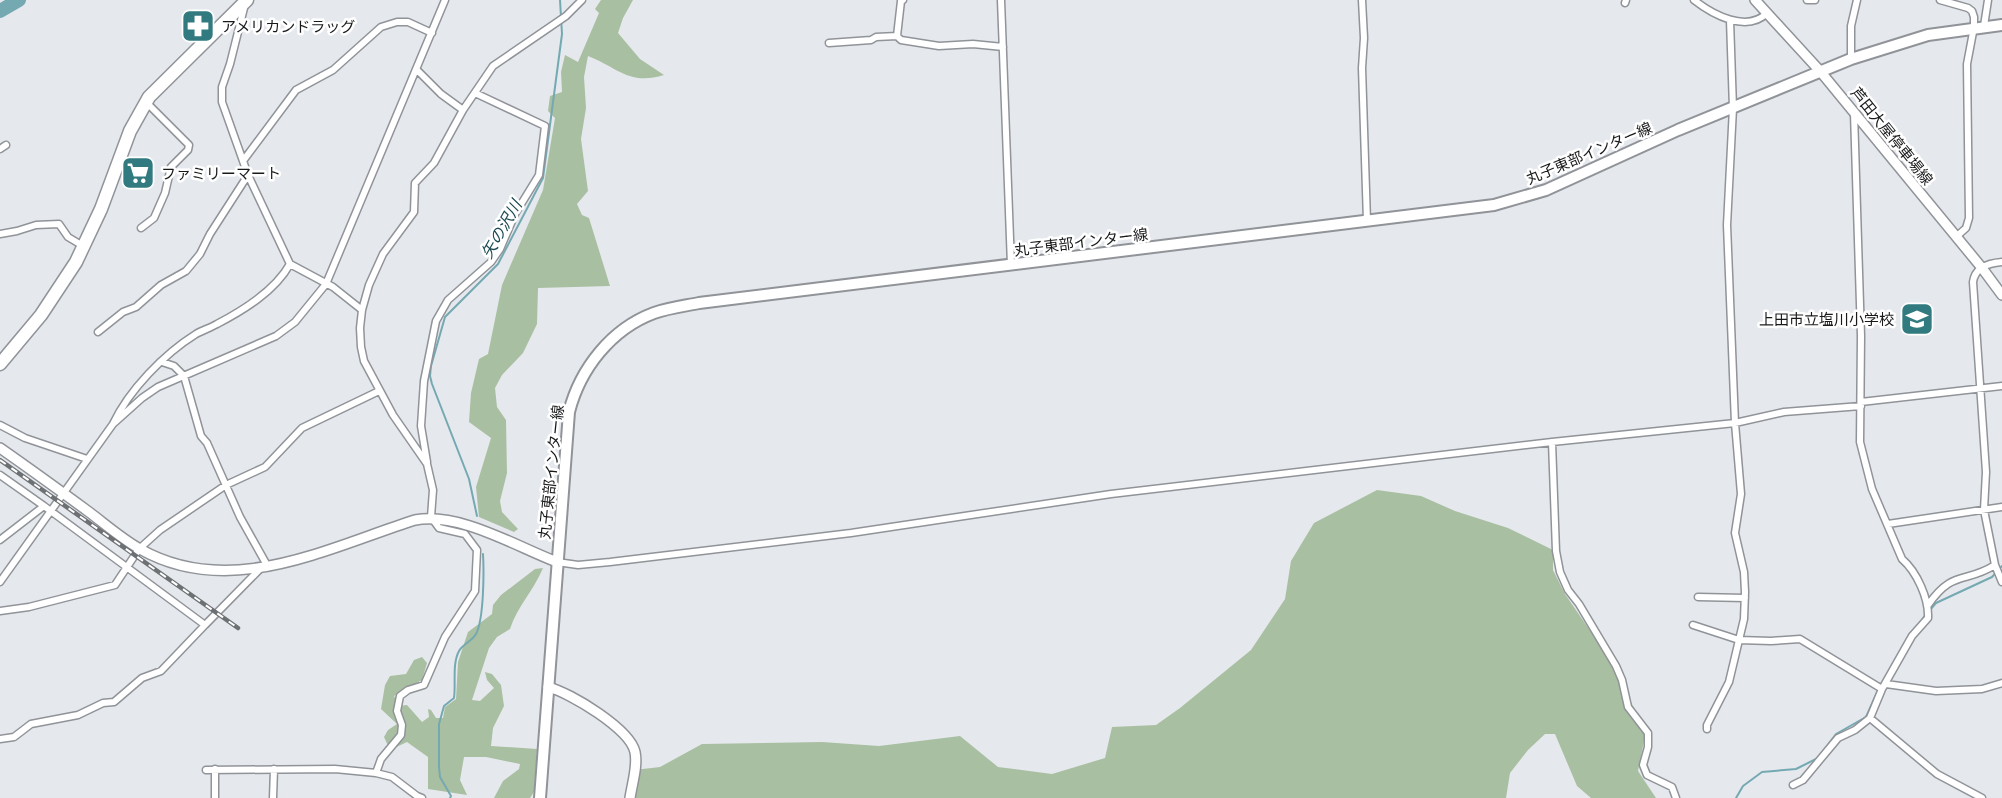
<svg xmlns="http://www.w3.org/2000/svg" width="2002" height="798" viewBox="0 0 2002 798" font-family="Inter,'Noto Sans JP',sans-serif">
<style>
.green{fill:#a9bfa1}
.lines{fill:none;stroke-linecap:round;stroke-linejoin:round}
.stream{stroke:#75a9b2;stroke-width:2}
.river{stroke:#75a9b2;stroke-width:14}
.street-casing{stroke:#909398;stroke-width:9}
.secondary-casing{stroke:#909398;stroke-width:12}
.primary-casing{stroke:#909398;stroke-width:14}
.highway-casing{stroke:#909398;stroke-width:15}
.street{stroke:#fff;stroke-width:6}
.secondary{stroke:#fff;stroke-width:9}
.primary{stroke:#fff;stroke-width:10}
.highway{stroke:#fff;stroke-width:12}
.rail-casing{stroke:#6e7174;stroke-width:4.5}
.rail{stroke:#fff;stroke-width:2;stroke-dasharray:7;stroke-linecap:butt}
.labels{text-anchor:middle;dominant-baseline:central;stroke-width:5;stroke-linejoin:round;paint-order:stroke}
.poi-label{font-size:15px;fill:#18191b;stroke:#fff;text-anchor:start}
.street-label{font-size:15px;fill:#18191b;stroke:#fff}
.water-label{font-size:16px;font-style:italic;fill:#1b4a51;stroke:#fff}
</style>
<rect width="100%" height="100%" fill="#e5e9ee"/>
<path class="green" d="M 601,0 L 633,0 L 623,18 L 618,33 L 640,59 L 664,75 C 629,86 617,67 588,56 L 584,77 L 586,108 L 581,139 L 588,191 L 577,204 L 582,215 L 589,218 L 610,286 L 538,288 L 537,324 L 523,353 L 502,375 L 495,388 L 497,407 L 506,420 L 507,473 L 500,501 L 502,512 L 518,529 L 514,532 L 479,517 L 476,487 L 491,438 L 469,422 L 471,393 L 479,359 L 488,354 L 502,285 L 543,190 L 555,118 L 548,111 L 550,96 L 562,92 L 561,72 L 565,55 L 578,62 L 599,13 L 595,9 Z
M 1377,490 L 1421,496 L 1455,511 L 1508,528 L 1553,550 L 1553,570 L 1565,594 L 1606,654 L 1646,731 L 1638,771 L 1656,798 L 1591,798 L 1577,786 L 1555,734 L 1545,734 L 1528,750 L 1510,773 L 1506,798 L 633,798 L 634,770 L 660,767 L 702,744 L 822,742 L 879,746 L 960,736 L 998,767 L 1052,774 L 1105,758 L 1112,727 L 1156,725 L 1180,708 L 1251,650 L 1285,599 L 1291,561 L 1314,523 Z
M 543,568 C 534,590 517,607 510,629 L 497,637 L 489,648 L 472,700 L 480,701 L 494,688 L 487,680 L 485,672 L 492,674 L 501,685 L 504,706 L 493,728 L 491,746 L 537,749 L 534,792 L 530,798 L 494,798 L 503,781 L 519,769 L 520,764 L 486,757 L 464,757 L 460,780 L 467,795 L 428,789 L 428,757 L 407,742 L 390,750 L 384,737 L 388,730 L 397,724 L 381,709 L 385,685 L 390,676 L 406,674 L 414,660 L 422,657 L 427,663 L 422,680 L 394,696 L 399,706 L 407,705 L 422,722 L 429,717 L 428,709 L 431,710 L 436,718 L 443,718 L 445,707 L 456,699 L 458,662 L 468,632 L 492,614 L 493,605 L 501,595 L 535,569 Z"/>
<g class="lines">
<path class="stream" d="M 477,516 L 469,479 L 432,384 L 430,376 L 431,366 L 445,317 L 498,264 L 543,178 L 562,34 L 560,0
M 1930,610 L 1936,603 L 1992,577 L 2002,566
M 1919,624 L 1926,614
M 450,798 L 451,796 L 440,777 L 439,767 L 439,724 L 444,706 L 454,698 C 456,683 452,664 459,651 C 463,644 472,641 476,634 C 484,619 484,571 483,554
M 1736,798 L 1743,786 L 1762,772 L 1796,769 L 1818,758 L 1836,734 L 1866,717 L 1879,688"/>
<path class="river" d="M 0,11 L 19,0"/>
<g class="street-casing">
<path id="street" d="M 1001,0 L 1011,265
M 1362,0 L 1364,38 L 1362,68 L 1367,221
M 1694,0 C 1713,15 1747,33 1767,13
M 1807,0 L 1815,0
M 1940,0 L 1968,8 L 1972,11 L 1974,17 L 1974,27 L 1967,64 L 1969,218 L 1966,228 L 1956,237
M 1625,3 L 1626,0
M 244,8 L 230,64 L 222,87 L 222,102 L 248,175 L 290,264 L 333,287 L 362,310
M 1984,26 L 1988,0
M 897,36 L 901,1 L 903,0
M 829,43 L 871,40 L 876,37 L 897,36 L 901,40 L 939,46 L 973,44 L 1003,47
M 1851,59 L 1851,26 L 1857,0
M 416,69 L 441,94 L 463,110
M 0,149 L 6,145
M 243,161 L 296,90 L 333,70 L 381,27 L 397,22 L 408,22 L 432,33
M 141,228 L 154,218 L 165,193 L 171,167 L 188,150 L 189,145 L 146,102
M 0,234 L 17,231 L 36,225 L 59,224 L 68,237 L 83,246
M 2002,262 C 1989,263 1975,267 1973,282 L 1986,472 L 1984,510 L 1995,565 L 2002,582
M 98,332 L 123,312 L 136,307 L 161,285 L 186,271 L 200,254 L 210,234 L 248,175
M 162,362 L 174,366 L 184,376 L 201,436 L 207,443 L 240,517 L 268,567
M 1861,402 L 2002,386
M 113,424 L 142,398 L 158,387 L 276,336 L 295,322 L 326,284 L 445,0
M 0,425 L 25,438 L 87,459
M 1552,442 L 1556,551 L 1560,572 L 1568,590 L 1579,604 L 1616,666 L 1622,680 L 1628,707 L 1648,733 L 1648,747 L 1643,765 L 1647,775 L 1672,787 L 1676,798
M 427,462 L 421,426 L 424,381 L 436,321 L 448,300 L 491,262 L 500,249 L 515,214 L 539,175 L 545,126 L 475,93
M 0,475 L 44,506
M 1888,524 L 2002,507
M 0,540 L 44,506 L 205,625 L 161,671 L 142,678 L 114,702 L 103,703 L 78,715 L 31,724 L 14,737 L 0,739
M 557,562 L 578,565 L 610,562 L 851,533 L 1111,494 L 1552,442 L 1735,423 L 1784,412 L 1861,406
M 0,582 L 113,424 C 129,390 164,354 196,334 C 203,330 210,328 217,324 C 244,310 275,291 290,264
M 1698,597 L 1745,598
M 1928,605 C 1953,569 1965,584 1995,565
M 0,611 L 29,607 L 115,585 L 139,549 L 160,530 L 226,485 L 265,467 L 302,428 L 379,391
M 205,625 L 261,568
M 1693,625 L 1739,640 L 1771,641 L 1800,639 L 1882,689
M 1886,684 L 1936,691 L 1982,689 L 2002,683
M 1870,718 L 1937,774 L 1982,798
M 1707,729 L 1707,725 L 1729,682 L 1744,619 L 1745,592 L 1744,572 L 1735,533 L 1741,494 L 1735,423 L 1727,225 L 1733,108 L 1730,20
M 206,770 L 335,769 L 376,773 L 381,759 L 401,735 L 402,725 L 397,711 L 400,696 L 408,690 L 424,685 L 445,637 L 475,591 L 477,550 L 465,534 L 439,528 L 431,517 L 433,490 L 427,464 L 393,415 L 364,361 L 361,347 L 360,328 L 362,310 L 369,285 L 383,254 L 414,212 L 415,183 L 434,163 L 463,110 L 493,66 L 566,16 L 582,0
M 376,773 L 392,777 L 417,796 L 422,798
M 1793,785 L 1803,780 L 1838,738 L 1855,730 L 1870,718 L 1882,689 L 1912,636 L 1928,618 C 1929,599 1917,572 1902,559 L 1872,489 L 1860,442 L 1861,336 L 1854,113
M 215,798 L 215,769
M 273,798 L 274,769"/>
</g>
<g class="secondary-casing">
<path id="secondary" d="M 1755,0 L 1820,71 L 1982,268 L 2002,295
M 0,448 C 30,469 59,490 89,512 C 105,524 122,539 140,549 C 230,600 327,548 415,520 C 460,512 515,546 557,562
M 548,687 C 571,693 630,729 635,752 C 638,766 632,784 630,798"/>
</g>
<g class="primary-casing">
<path id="primary" d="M 540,798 L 569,412 C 580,369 611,329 654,313 C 668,308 684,306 699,303 L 1494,205 L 1546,190 L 1678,130 L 1851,59 L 1928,35 L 2002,25"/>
</g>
<g class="highway-casing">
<path id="highway" d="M 0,364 L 41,315 L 76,262 L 101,209 L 130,131 L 149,97 L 247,0"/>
</g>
<use href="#street" class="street"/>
<use href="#secondary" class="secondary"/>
<use href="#primary" class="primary"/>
<use href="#highway" class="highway"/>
<g class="rail-casing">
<path id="rail" d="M 0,460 L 238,628"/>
</g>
<use href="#rail" class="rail"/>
</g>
<defs>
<g id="pharmacy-square" transform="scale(1.725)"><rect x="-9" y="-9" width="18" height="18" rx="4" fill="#317a7f" stroke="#fff"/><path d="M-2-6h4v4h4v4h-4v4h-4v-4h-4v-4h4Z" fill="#fff"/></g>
<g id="supermarket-square" transform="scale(1.725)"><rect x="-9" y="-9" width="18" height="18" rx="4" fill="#317a7f" stroke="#fff"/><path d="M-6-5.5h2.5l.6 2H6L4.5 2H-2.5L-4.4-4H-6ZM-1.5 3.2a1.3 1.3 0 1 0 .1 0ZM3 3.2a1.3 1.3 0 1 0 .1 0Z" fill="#fff"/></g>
<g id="school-square" transform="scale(1.725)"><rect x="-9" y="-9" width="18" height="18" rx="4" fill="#317a7f" stroke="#fff"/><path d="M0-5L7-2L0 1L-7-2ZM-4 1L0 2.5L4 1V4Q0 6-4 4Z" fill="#fff"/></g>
</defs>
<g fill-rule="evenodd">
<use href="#pharmacy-square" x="198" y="26"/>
<use href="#supermarket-square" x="138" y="173"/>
<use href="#school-square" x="1917" y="319"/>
</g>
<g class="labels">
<g class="poi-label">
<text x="221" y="26">アメリカンドラッグ</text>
<text x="161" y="173">ファミリーマート</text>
<text x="1894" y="319" text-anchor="end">上田市立塩川小学校</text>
</g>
<g class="street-label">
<text transform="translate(1892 136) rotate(51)">芦田大屋停車場線</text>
<text transform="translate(1589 153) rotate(-23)">丸子東部インター線</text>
<text transform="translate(1081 242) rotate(-7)">丸子東部インター線</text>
<text transform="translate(551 472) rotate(-84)">丸子東部インター線</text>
</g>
<g class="water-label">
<text transform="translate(501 229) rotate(-60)">矢の沢川</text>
</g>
</g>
</svg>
